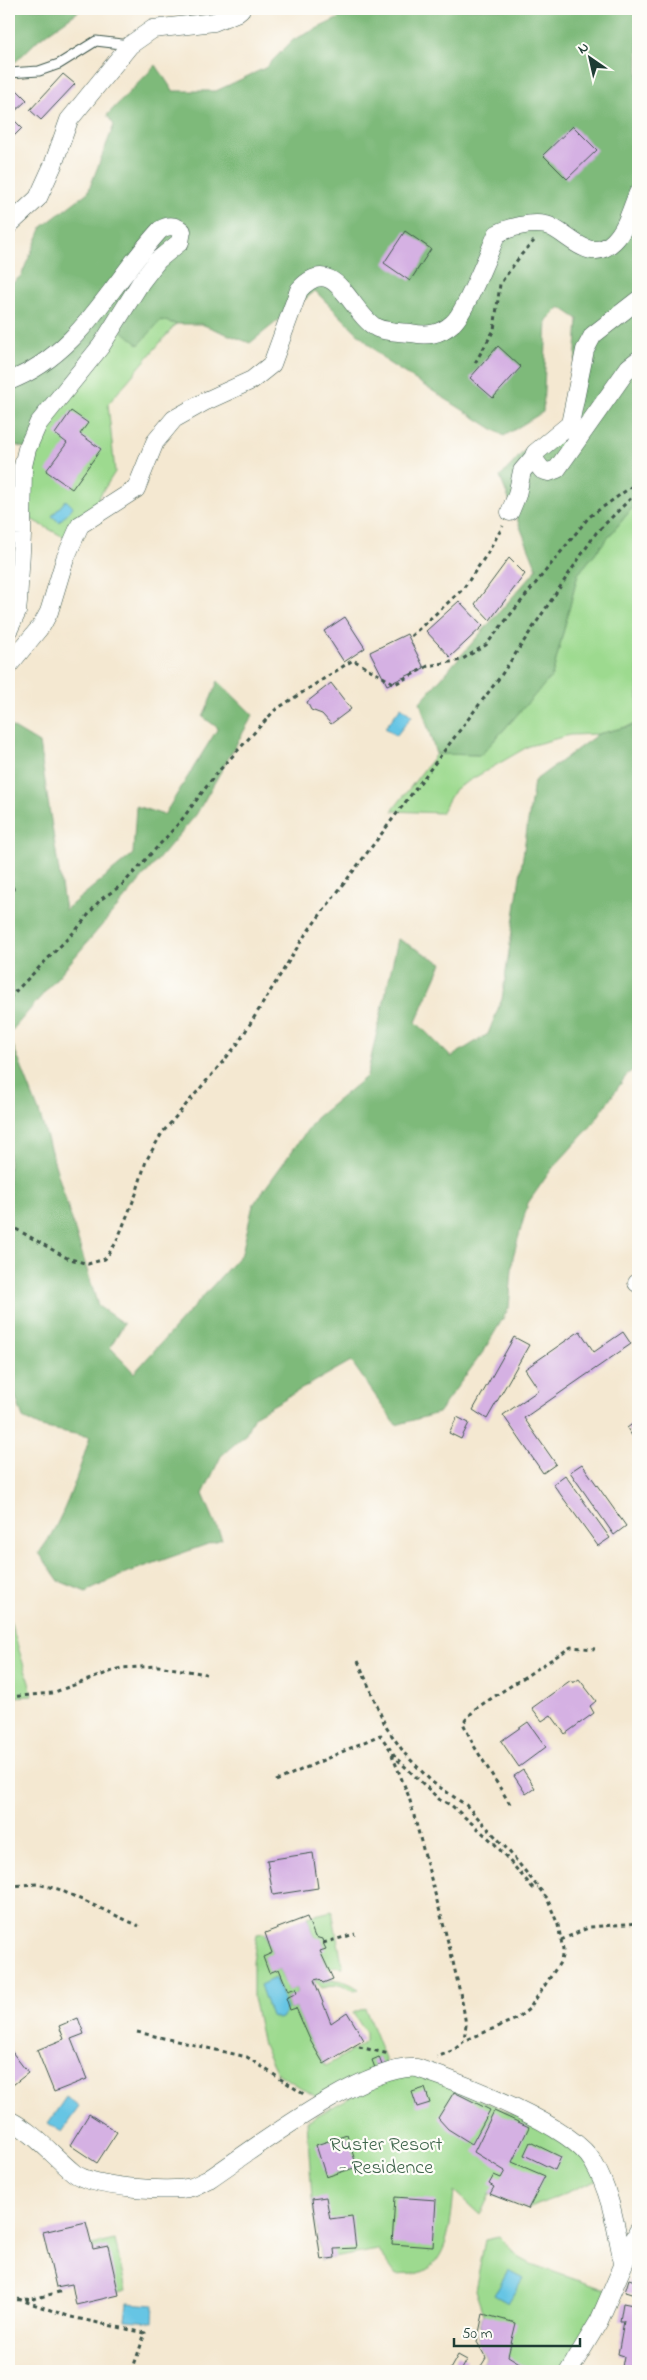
<svg xmlns="http://www.w3.org/2000/svg" width="647" height="2380" viewBox="0 0 647 2380" font-family="'Indie Flower',sans-serif">
<style>
.green{fill:#9dda8f;stroke:#5e8c62}
.forest{fill:#7eba7a;stroke:#4e7c57}
.water{fill:#66c5e4;stroke:#42818c}
.building{fill:#d5b1e3}
.lines{fill:none;stroke-linecap:round;stroke-linejoin:round}
.lane-casing{stroke:#3f574c;stroke-width:11}
.street-casing{stroke:#3f574c;stroke-width:19}
.path{stroke:#3f574c;stroke-width:3;stroke-dasharray:4 4;stroke-linecap:butt}
.lane{stroke:#fff;stroke-width:9}
.street{stroke:#fff;stroke-width:18}
.labels{text-anchor:middle;dominant-baseline:central;stroke-width:4.5;stroke-linejoin:round;paint-order:stroke}
.park-label{font-size:20px;fill:#3e644b;stroke:#fdfcf7}
</style>
<rect width="100%" height="100%" fill="#fdfcf7"/>
<filter id="ink" filterUnits="userSpaceOnUse"><feTurbulence type="fractalNoise" baseFrequency=".02" numOctaves="2"/><feDisplacementMap in="SourceGraphic" scale="10" xChannelSelector="R" yChannelSelector="G"/><feConvolveMatrix kernelMatrix="1 2 1 2 8 2 1 2 1" color-interpolation-filters="sRGB"/></filter>
<filter id="wash" filterUnits="userSpaceOnUse"><feTurbulence type="fractalNoise" baseFrequency=".0096" numOctaves="4" result="noise"/><feDisplacementMap in="SourceGraphic" scale="20" xChannelSelector="R" yChannelSelector="G"/><feGaussianBlur stdDeviation="1.12" result="paint"/><feColorMatrix in="noise" values="0 0 0 0 0 0 0 0 0 0 0 0 0 0 0 0 0 1.4 0 .05"/><feComposite in="paint" operator="in"/></filter>
<g filter="url(#wash)">
<rect width="100%" height="100%" fill="#f4e8d1"/>
<path class="green" d="M 161,320 L 176,324 L 108,404 L 115,472 L 71,541 L 23,515 L 25,454 L 115,325 Z
M 638,501 L 638,724 L 598,734 L 570,735 L 529,746 L 455,789 L 441,813 L 392,811 L 436,754 L 481,755 L 552,676 L 578,574 Z
M 9,1617 L 33,1696 L 9,1697 Z
M 332,1911 L 343,1968 L 334,1967 L 327,1969 L 320,1951 L 325,1948 L 322,1940 L 315,1937 L 307,1917 Z
M 265,1933 L 272,1953 L 263,1957 L 269,1972 L 279,1969 L 288,1990 L 296,1988 L 297,1993 L 286,1998 L 290,2010 L 296,2008 L 311,2042 L 324,2064 L 326,2066 L 366,2042 L 366,2033 L 353,2013 L 365,2008 L 385,2059 L 385,2068 L 318,2098 L 277,2073 L 263,2045 L 253,1997 L 253,1962 L 257,1934 Z
M 319,1979 L 323,1983 C 337,1977 346,1981 359,1989 L 355,1991 L 340,1984 L 322,1988 L 314,1980 Z
M 405,2067 L 567,2137 L 601,2178 L 528,2209 L 490,2194 L 480,2215 L 454,2191 C 451,2216 450,2264 419,2273 C 412,2275 403,2274 396,2275 L 378,2250 L 321,2260 L 312,2199 L 307,2121 Z
M 499,2237 L 520,2258 L 531,2264 L 611,2292 L 569,2371 L 478,2371 L 486,2358 L 477,2342 L 483,2314 L 475,2290 L 485,2240 Z
M 115,2240 L 126,2291 L 118,2293 L 92,2245 Z"/>
<path class="forest" d="M 9,9 L 82,9 L 39,39 L 9,68 Z
M 347,9 L 638,9 L 638,501 L 578,574 L 552,676 L 481,755 L 436,754 L 420,702 L 537,569 L 500,477 L 528,447 L 564,421 L 575,365 L 578,319 L 560,307 L 547,320 L 543,412 L 504,436 L 387,362 L 315,291 L 250,343 L 201,324 L 176,324 L 161,320 L 139,345 L 115,325 L 27,449 L 9,443 L 9,286 L 21,276 L 42,227 L 88,192 L 114,125 L 107,115 L 156,65 L 173,91 L 216,91 L 265,68 L 293,40 L 337,19 Z
M 218,681 L 253,715 L 196,815 L 9,1034 L 9,725 L 39,743 L 65,910 L 133,854 L 136,806 L 164,815 L 218,728 L 203,717 Z
M 638,724 L 638,1065 L 626,1076 L 592,1125 L 551,1170 L 528,1203 L 513,1257 L 509,1308 L 483,1352 L 438,1413 L 396,1425 L 351,1361 L 254,1416 L 245,1435 L 221,1456 L 203,1494 L 222,1539 L 126,1573 L 86,1592 L 59,1581 L 39,1553 C 63,1522 78,1474 90,1437 L 41,1427 L 23,1418 L 9,1378 L 9,1035 L 39,1112 L 98,1306 L 124,1324 L 110,1347 L 134,1373 L 242,1253 L 253,1205 L 316,1118 L 367,1076 L 398,939 L 442,963 L 416,1022 L 451,1057 L 488,1034 L 502,999 L 534,781 L 598,734 Z"/>
<path class="water" d="M 66,500 L 73,507 L 59,522 L 52,516 Z
M 401,707 L 412,716 L 396,736 L 385,728 Z
M 275,1978 L 287,2009 L 281,2018 L 278,2019 L 271,2016 L 260,1985 Z
M 66,2097 L 79,2107 L 61,2132 L 48,2123 Z
M 508,2270 L 523,2278 L 508,2303 L 494,2295 Z
M 127,2303 L 154,2305 L 153,2322 L 125,2320 Z"/>
<g id="blocks">
<path class="building" d="M 63,74 L 75,84 L 41,120 L 30,110 Z
M 9,82 L 27,100 L 10,116 L 22,128 L 9,141 Z
M 573,126 L 597,150 L 567,179 L 543,155 Z
M 405,231 L 431,249 L 410,281 L 384,263 Z
M 498,346 L 521,367 L 493,398 L 470,378 Z
M 71,411 L 88,423 L 80,434 L 101,449 L 72,489 L 46,471 L 67,443 L 55,434 Z
M 509,558 L 525,574 L 490,620 L 475,604 Z
M 459,601 L 483,626 L 450,657 L 426,631 Z
M 345,617 L 365,648 L 344,662 L 324,631 Z
M 407,634 L 424,668 L 387,685 L 370,652 Z
M 331,683 L 351,709 L 331,724 L 322,714 L 311,710 L 307,702 Z
M 580,1331 L 594,1352 L 623,1332 L 631,1344 L 524,1418 L 556,1464 L 543,1473 L 503,1415 L 539,1390 L 525,1369 Z
M 514,1337 L 529,1345 L 487,1419 L 473,1410 Z
M 457,1417 L 469,1423 L 461,1439 L 449,1433 Z
M 638,1420 L 638,1445 L 627,1428 Z
M 582,1464 L 626,1526 L 614,1535 L 570,1472 Z
M 565,1475 L 610,1538 L 598,1546 L 553,1484 Z
M 579,1679 L 596,1701 L 590,1706 L 594,1713 L 565,1734 L 551,1715 L 542,1721 L 532,1708 L 571,1680 L 573,1683 Z
M 528,1722 L 546,1747 L 519,1767 L 501,1741 Z
M 523,1770 L 535,1788 L 526,1794 L 514,1776 Z
M 313,1853 L 318,1888 L 273,1895 L 267,1860 Z
M 307,1917 L 315,1937 L 322,1939 L 323,1943 L 326,1949 L 320,1951 L 333,1979 L 323,1983 L 319,1979 L 314,1980 L 331,2023 L 347,2012 L 364,2040 L 324,2064 L 311,2042 L 296,2008 L 290,2010 L 286,1998 L 297,1993 L 296,1988 L 288,1991 L 279,1969 L 269,1973 L 263,1957 L 272,1953 L 265,1933 Z
M 78,2018 L 84,2034 L 71,2039 L 87,2079 L 54,2092 L 37,2050 L 64,2039 L 59,2026 Z
M 9,2048 L 28,2073 L 9,2088 Z
M 379,2057 L 382,2065 L 375,2068 L 372,2060 Z
M 425,2088 L 430,2103 L 417,2107 L 412,2092 Z
M 454,2092 L 490,2110 L 472,2144 L 448,2129 L 438,2118 Z
M 494,2111 L 529,2127 L 512,2162 L 545,2176 L 528,2209 L 490,2194 L 494,2187 L 489,2184 L 494,2175 L 501,2178 L 505,2171 L 474,2152 Z
M 89,2114 L 117,2132 L 97,2163 L 70,2145 Z
M 347,2135 L 357,2167 L 326,2177 L 316,2145 Z
M 530,2142 L 561,2157 L 555,2170 L 524,2155 Z
M 326,2197 L 330,2219 L 352,2216 L 356,2248 L 334,2249 L 335,2258 L 321,2260 L 312,2199 Z
M 395,2197 L 436,2200 L 433,2247 L 392,2244 Z
M 86,2222 L 93,2249 L 108,2246 L 119,2295 L 76,2305 L 72,2284 L 56,2287 L 43,2232 Z
M 638,2272 L 638,2296 L 625,2292 L 629,2279 L 635,2281 Z
M 623,2303 L 638,2306 L 638,2371 L 626,2371 L 627,2368 L 622,2367 L 624,2356 L 618,2354 L 624,2321 L 620,2321 Z
M 483,2314 L 516,2323 L 508,2356 L 531,2370 L 530,2371 L 478,2371 L 486,2358 L 477,2342 Z
M 458,2355 L 467,2360 L 461,2371 L 449,2371 Z"/>
</g>
</g>
<g filter="url(#ink)">
<use href="#blocks" fill-opacity="0" stroke="#3f574c" stroke-width="1"/>
<g class="lines">
<g class="lane-casing">
<path id="lane" d="M 9,73 L 39,71 L 59,64 L 96,41 L 130,45"/>
</g>
<g class="street-casing">
<path id="street" d="M 9,225 L 38,198 L 53,165 L 69,120 L 130,45 L 153,29 L 214,22 L 236,13 L 241,9
M 638,300 L 593,335 L 585,350 L 570,424 L 535,453 L 533,458 L 542,470 L 549,472 L 557,469 L 629,367 L 638,360
M 9,381 C 80,354 111,283 160,230 C 168,225 175,225 182,231 L 180,242 L 158,260 L 141,282 L 101,346 L 38,424 L 27,449 L 23,466 L 22,535 L 18,602 L 17,612 L 9,629
M 510,512 L 517,495 L 522,471 L 533,458
M 9,665 L 42,625 L 49,612 L 65,559 L 80,525 L 136,489 L 155,442 L 174,419 L 206,401 L 252,380 L 272,364 L 299,290 C 335,250 351,315 377,328 C 386,332 401,332 411,333 C 427,336 440,335 453,323 C 465,313 489,252 497,234 C 510,227 531,222 546,225 C 567,230 588,267 614,241 C 627,228 631,209 638,193
M 637,1283 L 638,1283
M 9,2120 C 35,2133 52,2155 74,2173 C 91,2187 170,2193 192,2187 C 198,2185 204,2181 209,2179 C 255,2148 365,2064 417,2068 C 459,2082 572,2125 593,2162 C 611,2192 616,2229 623,2263
M 569,2371 L 599,2321 L 638,2231"/>
</g>
<path class="path" d="M 475,363 L 494,330 L 500,284 L 521,255 L 534,241
M 411,636 L 463,589 L 487,554 L 503,526
M 9,871 L 13,889 L 9,908
M 9,998 L 77,929 L 100,900 L 122,885 L 161,843 L 180,822 L 216,774 L 275,710 L 353,660 L 395,684 L 428,666 L 461,660 L 486,645 L 589,517 L 638,482
M 9,1225 L 67,1258 L 88,1264 L 105,1259 L 116,1243 L 136,1194 L 146,1161 L 162,1133 L 237,1045 L 305,935 L 500,677 L 596,533 L 638,491
M 358,1661 L 386,1727 L 405,1754 L 432,1782 L 466,1805 L 507,1849 L 547,1898 L 558,1925 L 563,1950 L 561,1961 L 529,2009 L 516,2019 L 464,2041 L 454,2050 L 437,2057
M 9,1697 L 52,1693 L 121,1668 L 158,1666 L 206,1674
M 392,1755 L 409,1797 L 451,1953 L 463,2006 L 466,2025 L 464,2040
M 276,1781 L 380,1735 L 397,1759 L 440,1800 L 451,1805 L 494,1843 L 533,1888 L 538,1887
M 510,1804 L 474,1746 L 463,1723 L 475,1709 L 571,1647 L 595,1649
M 9,1886 L 37,1884 L 58,1889 L 139,1926
M 561,1940 L 590,1927 L 638,1923
M 323,1943 L 355,1934
M 137,2032 L 247,2057 L 305,2095
M 359,2047 L 389,2054
M 18,2299 L 71,2317 L 145,2333 L 132,2371
M 9,2300 L 33,2299 L 63,2291"/>
<use href="#lane" class="lane"/>
<use href="#street" class="street"/>
</g>
</g>
<g class="labels">
<g class="park-label">
<text x="386" y="2145">Ruster Resort<tspan x="386" dy="23">- Residence</tspan></text>
</g>
</g>
<rect width="647" height="2380" fill="none" stroke="#fdfcf7" stroke-width="30"/>
<g transform="translate(590 58) rotate(326)" stroke="#fdfcf7" stroke-width="4" paint-order="stroke">
<path d="M0-4L9 19L0 12L-9 19Z" fill="#1f3d34"/>
<text y="-8" font-size="14" font-weight="bold" text-anchor="middle" fill="#1f3d34">N</text>
</g>
<path d="M454 2338v8h126v-8" fill="none" stroke="#1f3d34" stroke-width="2.5"/>
<text x="462" y="2338" font-size="15" fill="#1f3d34" stroke="#fdfcf7" stroke-width="4" paint-order="stroke">50 m</text>
</svg>
